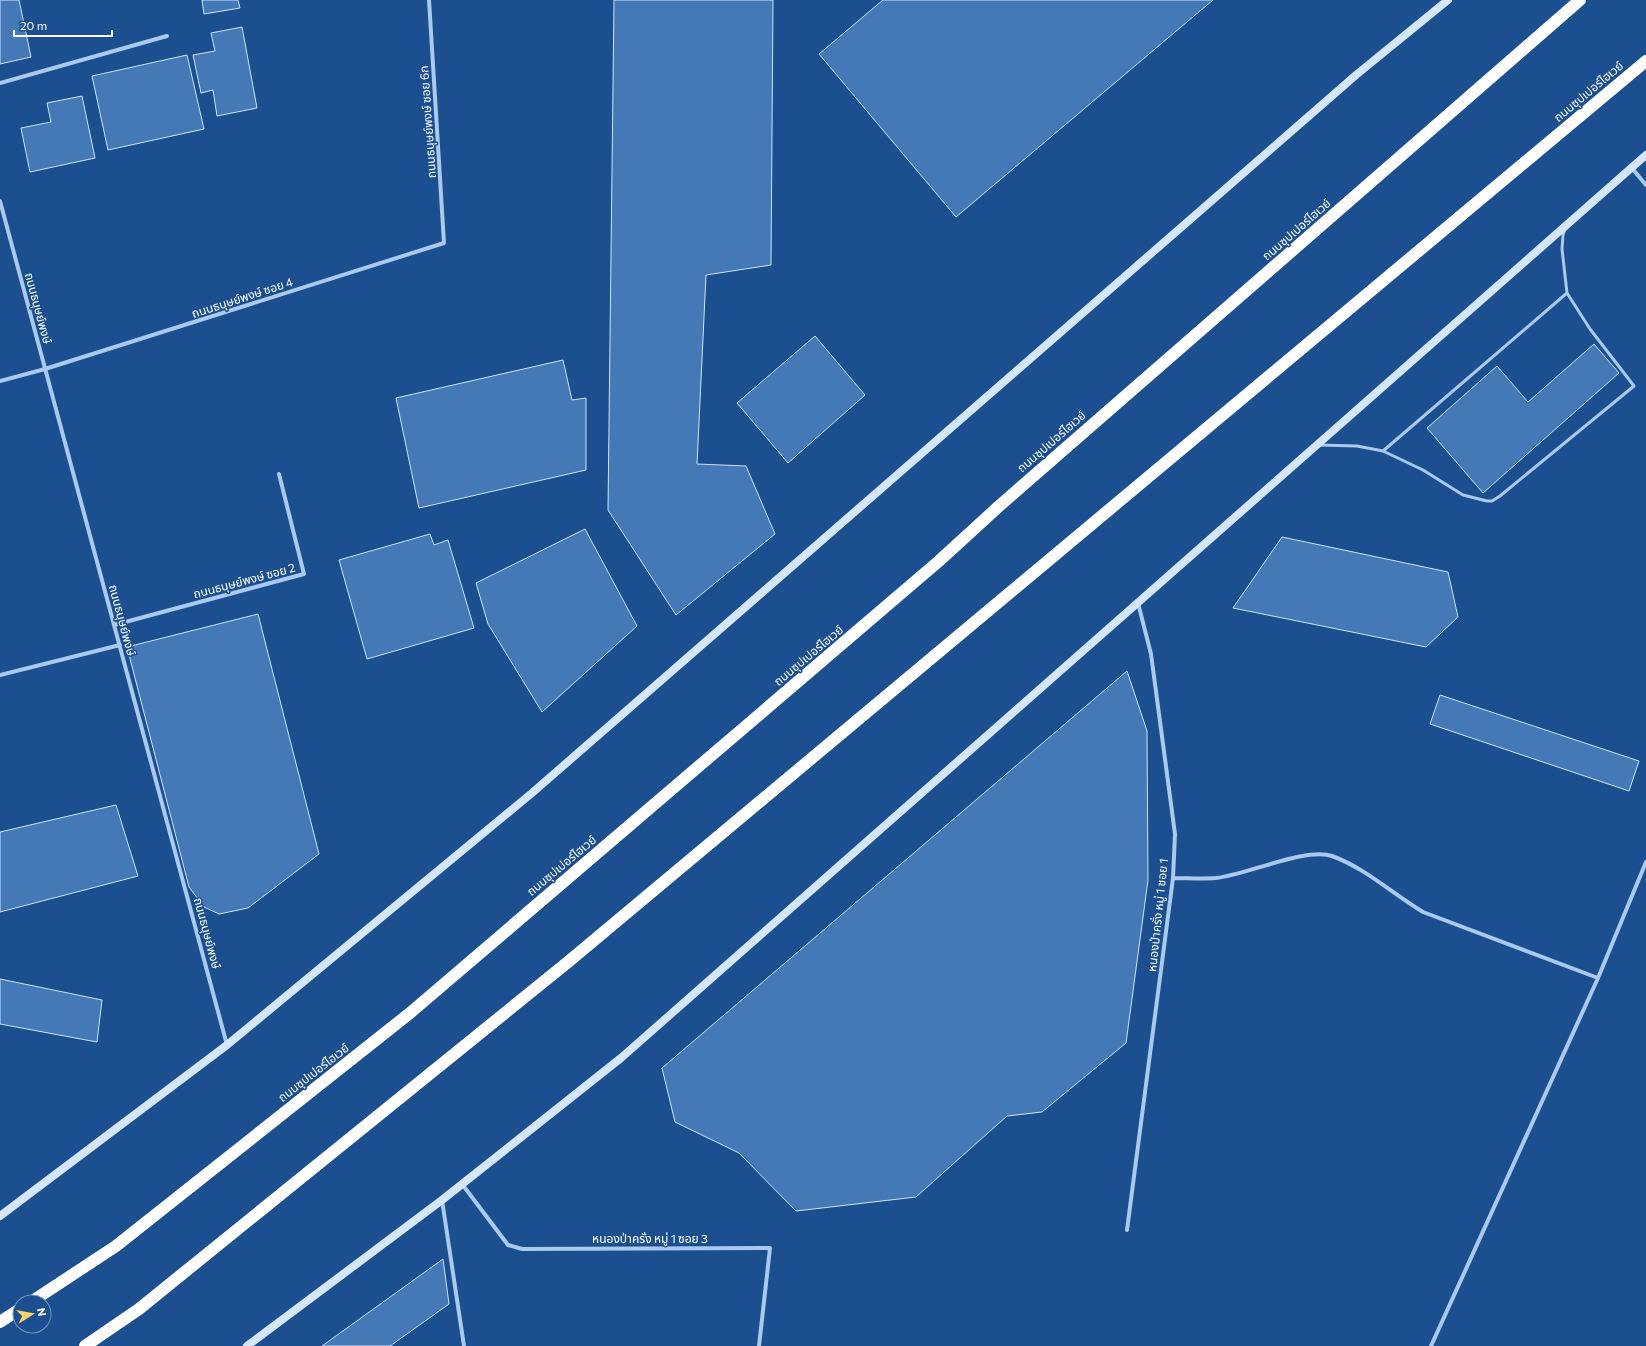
<svg xmlns="http://www.w3.org/2000/svg" width="1646" height="1346" viewBox="0 0 1646 1346" font-family="Commissioner,'Noto Sans Thai',sans-serif">
<style>
.building{fill:#4478b7;stroke:#cfe3fa}
.lines{fill:none;stroke-linecap:round;stroke-linejoin:round}
.lane{stroke:#a9c9ee;stroke-width:3}
.street{stroke:#a9c9ee;stroke-width:4}
.secondary{stroke:#d6e6fa;stroke-width:8}
.highway{stroke:#fff;stroke-width:12}
.labels{text-anchor:middle;dominant-baseline:central;stroke-width:3;stroke-linejoin:round;paint-order:stroke}
.street-label{font-size:12px;fill:#fff;stroke:#1b4f8f}
</style>
<rect width="100%" height="100%" fill="#1b4f8f"/>
<path class="building" d="M 0,0 L 19,0 L 31,57 L 0,64 Z
M 202,0 L 238,0 L 240,8 L 204,14 Z
M 614,0 L 773,0 L 771,265 L 706,275 L 697,464 L 746,466 L 775,534 L 676,615 L 608,510 Z
M 883,0 L 1213,0 L 956,217 L 819,54 Z
M 242,27 L 257,108 L 217,116 L 213,90 L 201,93 L 193,55 L 215,51 L 211,33 Z
M 187,55 L 204,129 L 108,150 L 92,76 Z
M 82,96 L 95,158 L 30,172 L 21,128 L 51,122 L 47,103 Z
M 815,336 L 865,395 L 788,463 L 737,403 Z
M 1594,344 L 1619,373 L 1483,493 L 1427,428 L 1497,366 L 1528,402 Z
M 563,360 L 572,400 L 586,398 L 586,470 L 419,508 L 396,398 Z
M 585,529 L 637,626 L 542,712 L 488,624 L 476,583 Z
M 430,534 L 434,545 L 448,540 L 474,628 L 367,659 L 339,560 Z
M 1282,537 L 1448,572 L 1458,617 L 1426,647 L 1233,608 Z
M 258,614 L 319,854 L 248,908 L 219,914 L 204,907 L 189,887 L 127,647 Z
M 1127,671 L 1147,731 L 1148,880 L 1126,1043 L 1042,1112 L 1007,1116 L 916,1197 L 796,1211 L 739,1153 L 675,1122 L 662,1068 Z
M 1440,695 L 1639,761 L 1629,791 L 1430,724 Z
M 116,805 L 138,876 L 0,912 L 0,832 Z
M 0,979 L 102,1000 L 97,1042 L 0,1024 Z
M 443,1259 L 449,1304 L 390,1346 L 322,1346 Z"/>
<g class="lines">
<path class="lane" d="M 1319,445 L 1357,446 L 1383,451 L 1423,470 L 1463,495 L 1487,501 L 1492,501 L 1500,496 L 1634,386 L 1590,329 L 1567,293 L 1562,249 L 1563,235 L 1565,229
M 1383,451 L 1567,293"/>
<path class="street" d="M 0,83 L 167,36
M 1631,167 L 1646,185
M 0,201 L 227,1045
M 0,381 L 45,369 L 444,243 L 429,0
M 114,625 L 304,574 L 279,474
M 0,675 L 120,645
M 1173,878 C 1187,878 1202,879 1216,878 C 1246,875 1306,847 1332,856 C 1365,868 1393,894 1423,912 L 1598,978
M 462,1184 L 508,1245 L 522,1249 L 770,1248 L 759,1346
M 442,1200 L 464,1346
M 1127,1230 L 1173,878 L 1175,834 L 1151,654 L 1138,603
M 1431,1346 L 1598,978 L 1646,862"/>
<path class="secondary" d="M 0,1216 L 227,1045 L 532,793 L 1356,75 L 1448,0
M 247,1346 L 442,1200 L 621,1058 L 1646,155"/>
<path class="highway" d="M 31,1302 L 116,1246 L 410,1013 L 939,561 L 998,507 L 1580,0
M 0,1322 L 20,1309
M 85,1346 L 139,1309 L 568,962 L 1646,61"/>
</g>
<g class="labels">
<g class="street-label">
<text transform="translate(1588 91) rotate(-40)">ถนนซุปเปอร์ไฮเวย์</text>
<text transform="translate(427 122) rotate(-94)">ถนนธนุษย์พงษ์ ซอย 6ก</text>
<text transform="translate(1296 229) rotate(-41)">ถนนซุปเปอร์ไฮเวย์</text>
<text transform="translate(242 297) rotate(-18)">ถนนธนุษย์พงษ์ ซอย 4</text>
<text transform="translate(39 308) rotate(75)">ถนนธนุษย์พงษ์</text>
<text transform="translate(1051 441) rotate(-41)">ถนนซุปเปอร์ไฮเวย์</text>
<text transform="translate(244 580) rotate(-15)">ถนนธนุษย์พงษ์ ซอย 2</text>
<text transform="translate(123 620) rotate(75)">ถนนธนุษย์พงษ์</text>
<text transform="translate(808 655) rotate(-40)">ถนนซุปเปอร์ไฮเวย์</text>
<text transform="translate(561 865) rotate(-40)">ถนนซุปเปอร์ไฮเวย์</text>
<text transform="translate(1157 915) rotate(-84)">หนองป่าครั่ง หมู่ 1 ซอย 1</text>
<text transform="translate(208 933) rotate(75)">ถนนธนุษย์พงษ์</text>
<text transform="translate(313 1072) rotate(-38)">ถนนซุปเปอร์ไฮเวย์</text>
<text x="650" y="1238">หนองป่าครั่ง หมู่ 1 ซอย 3</text>
</g>
</g>
<g transform="translate(32 1314) rotate(79)"><circle r="19" fill="#1b4f8f" stroke="#7695bc"/>
<path d="M0-3L7 15L0 10L-7 15Z" fill="#ffd166"/>
<text y="-6" font-size="11" font-weight="bold" text-anchor="middle" fill="#ffffff">N</text>
</g>
<path d="M14 30v6h98v-6" fill="none" stroke="#ffffff" stroke-width="2"/>
<text x="20" y="30" font-size="12" fill="#ffffff" stroke="#1b4f8f" stroke-width="3" paint-order="stroke">20 m</text>
</svg>
